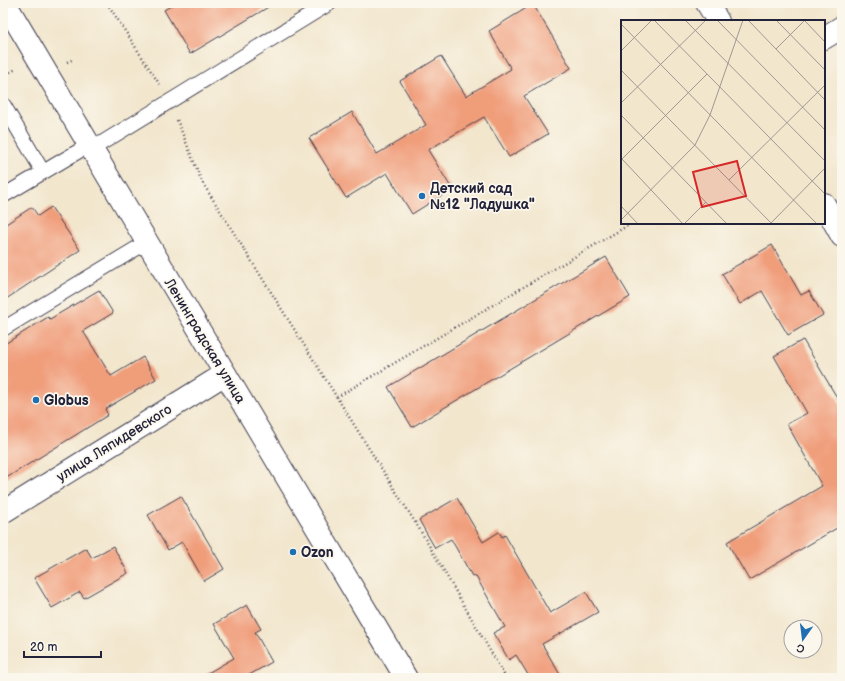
<svg xmlns="http://www.w3.org/2000/svg" width="845" height="681" viewBox="0 0 845 681" font-family="'Balsamiq Sans',sans-serif">
<style>
.building{fill:#f09d7a}
.lines{fill:none;stroke-linecap:round;stroke-linejoin:round}
.service-casing{stroke:#413f51;stroke-width:16}
.minor-casing{stroke:#413f51;stroke-width:24}
.tertiary-casing{stroke:#413f51;stroke-width:24}
.path{stroke:#413f51;stroke-width:2.5;stroke-dasharray:1 3;stroke-linecap:butt}
.service{stroke:#fff;stroke-width:14}
.minor{stroke:#fff;stroke-width:22}
.tertiary{stroke:#fff;stroke-width:22}
.poi-dot{fill:#1f6fb2;stroke:#fbf7ec;stroke-width:1.5}
.labels{text-anchor:middle;dominant-baseline:central;stroke-width:3.5;stroke-linejoin:round;paint-order:stroke}
.poi-label{font-size:14px;font-weight:bold;fill:#22223b;stroke:#fbf7ec;text-anchor:start}
.street-label{font-size:14px;fill:#22223b;stroke:#fbf7ec}
.inset-road{fill:none;stroke:#9f9893;stroke-width:1}
.view{fill:#d62828;fill-opacity:0.15;stroke:#d62828;stroke-width:2}
.inset-edge{fill:none;stroke:#22223b;stroke-width:2}
</style>
<rect width="100%" height="100%" fill="#fbf7ec"/>
<filter id="ink" filterUnits="userSpaceOnUse"><feTurbulence type="fractalNoise" baseFrequency=".025" numOctaves="2"/><feDisplacementMap in="SourceGraphic" scale="8" xChannelSelector="R" yChannelSelector="G"/><feConvolveMatrix kernelMatrix="1 2 1 2 8 2 1 2 1" color-interpolation-filters="sRGB"/></filter>
<filter id="wash" filterUnits="userSpaceOnUse"><feTurbulence type="fractalNoise" baseFrequency=".012" numOctaves="4" result="noise"/><feDisplacementMap in="SourceGraphic" scale="16" xChannelSelector="R" yChannelSelector="G"/><feGaussianBlur stdDeviation="0.9" result="paint"/><feColorMatrix in="noise" values="0 0 0 0 0 0 0 0 0 0 0 0 0 0 0 0 0 1.4 0 .05"/><feComposite in="paint" operator="in"/></filter>
<g filter="url(#wash)">
<rect width="100%" height="100%" fill="#f2e6cd"/>
<g id="blocks">
<path class="building" d="M 176,3 L 275,3 L 190,54 L 164,10 Z
M 533,4 L 571,68 L 524,96 L 548,134 L 509,157 L 484,117 L 428,150 L 452,189 L 412,214 L 387,173 L 346,198 L 309,138 L 352,112 L 377,154 L 426,125 L 400,81 L 441,56 L 466,96 L 511,69 L 489,31 Z
M 32,207 L 38,216 L 51,207 L 80,250 L 3,301 L 3,226 Z
M 772,245 L 801,295 L 809,291 L 823,315 L 788,335 L 762,291 L 740,304 L 722,274 Z
M 606,257 L 630,297 L 412,427 L 388,387 Z
M 99,290 L 113,313 L 83,331 L 111,376 L 143,357 L 156,379 L 105,409 L 108,415 L 3,480 L 3,345 L 48,317 L 50,319 Z
M 803,340 L 842,406 L 842,525 L 749,580 L 727,542 L 822,486 L 787,424 L 807,413 L 774,356 Z
M 181,496 L 224,569 L 204,581 L 182,542 L 168,550 L 148,515 Z
M 457,498 L 483,542 L 499,532 L 502,537 L 505,535 L 550,613 L 586,592 L 598,612 L 542,644 L 562,678 L 530,678 L 516,655 L 509,660 L 493,633 L 505,627 L 475,575 L 472,576 L 451,539 L 435,548 L 419,520 Z
M 113,546 L 128,573 L 84,598 L 80,592 L 52,608 L 34,578 L 86,548 L 92,558 Z
M 247,605 L 261,629 L 255,632 L 272,662 L 244,678 L 199,678 L 234,658 L 214,624 Z"/>
</g>
</g>
<g filter="url(#ink)">
<use href="#blocks" fill-opacity="0" stroke="#413f51" stroke-width="1"/>
<g class="lines">
<g class="service-casing">
<path id="service" d="M 3,104 L 43,172
M 92,149 L 330,3
M 3,196 L 89,145
M 3,329 L 147,242"/>
</g>
<g class="minor-casing">
<path id="minor" d="M 707,3 L 718,21
M 824,38 L 842,27
M 824,204 L 842,236
M 3,512 L 225,374"/>
</g>
<g class="tertiary-casing">
<path id="tertiary" d="M 5,3 L 406,678"/>
</g>
<path class="path" d="M 107,3 L 160,85
M 67,62 L 74,59
M 3,76 L 16,69
M 177,120 L 202,182 L 420,530 L 506,678
M 337,397 L 632,223"/>
<use href="#service" class="service"/>
<use href="#minor" class="minor"/>
<use href="#tertiary" class="tertiary"/>
</g>
</g>
<g class="poi-dot">
<circle cx="422" cy="196" r="4"/>
<circle cx="36" cy="400" r="4"/>
<circle cx="293" cy="552" r="4"/>
</g>
<g class="labels">
<g class="poi-label">
<text x="430" y="188">Детский сад<tspan x="430" dy="16">№12 "Ладушка"</tspan></text>
<text x="44" y="400">Globus</text>
<text x="301" y="552">Ozon</text>
</g>
<g class="street-label">
<text transform="translate(205 341) rotate(59)">Ленинградская улица</text>
<text transform="translate(114 443) rotate(-32)">улица Ляпидевского</text>
</g>
</g>
<g transform="translate(621 20)">
<rect width="204" height="204" fill="#f2e6cd"/>
<path class="inset-road" d="M 33,0 L 204,174M 64,0 L 204,141M 96,0 L 204,110M 127,0 L 204,80M 155,0 L 204,50M 184,1 L 204,22M 0,4 L 196,204M 155,29 L 184,0M 0,31 L 31,0M 0,50 L 151,204M 0,83 L 85,0M 0,95 L 106,204M 1,139 L 62,204M 0,140 L 86,54M 108,160 L 204,65M 0,186 L 17,204M 0,200 L 74,125 L 89,95 L 122,0M 63,204 L 85,182M 149,204 L 204,148"/>
<path class="view" d="M 116,141 L 125,176 L 81,187 L 72,152 Z"/>
<rect width="204" height="204" class="inset-edge"/>
</g>
<rect width="845" height="681" fill="none" stroke="#fbf7ec" stroke-width="16"/>
<g transform="translate(803 639) rotate(194)"><circle r="19" fill="#fbf7ec" stroke="#a4a2a5"/>
<path d="M0-3L7 15L0 10L-7 15Z" fill="#1f6fb2"/>
<text y="-6" font-size="11" font-weight="bold" text-anchor="middle" fill="#22223b">С</text>
</g>
<path d="M24 651v6h77v-6" fill="none" stroke="#22223b" stroke-width="2"/>
<text x="30" y="651" font-size="12" fill="#22223b" stroke="#fbf7ec" stroke-width="3" paint-order="stroke">20 m</text>
</svg>
